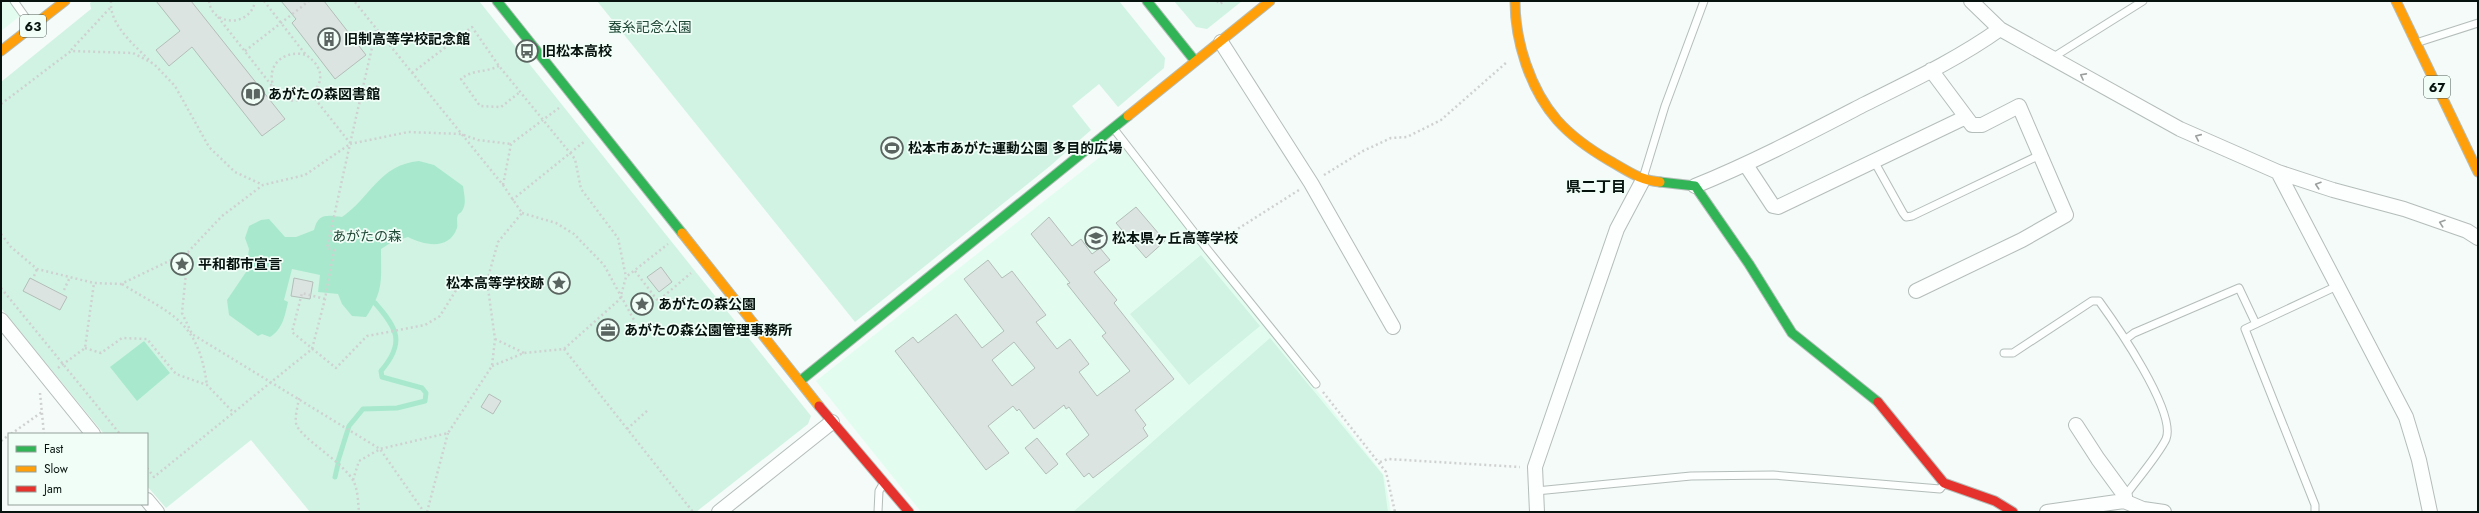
<svg xmlns="http://www.w3.org/2000/svg" width="2479" height="513" viewBox="0 0 2479 513" font-family="Jost,'Noto Sans JP',sans-serif">
<style>
.built{fill:#e2fdf0}
.green{fill:#d1f3e3}
.water{fill:#a8e9cd}
.lines{fill:none;stroke-linecap:round;stroke-linejoin:round}
.stream{stroke:#a8e9cd;stroke-width:5}
.building{fill:#dbe4e0;stroke:#b4bdb9;fill-rule:evenodd}
.lane-casing{stroke:#b4bdb9;stroke-width:9}
.street-casing{stroke:#b4bdb9;stroke-width:16}
.fast-casing{stroke:#b4bdb9;stroke-width:11}
.slow-casing{stroke:#b4bdb9;stroke-width:11}
.jam-casing{stroke:#b4bdb9;stroke-width:11}
.path{stroke:#cfd1d1;stroke-width:2.5;stroke-dasharray:2 3;stroke-linecap:butt}
.lane{stroke:#fdfefe;stroke-width:7}
.street{stroke:#fdfefe;stroke-width:14}
.fast{stroke:#30b455;stroke-width:9}
.slow{stroke:#ff9f0a;stroke-width:9}
.jam{stroke:#e5322d;stroke-width:9}
.oneway{stroke:#9ba09e}
.labels{text-anchor:middle;dominant-baseline:central;stroke-width:3.5;stroke-linejoin:round;paint-order:stroke}
.shield{fill:#f1fef8;stroke:#4d5a54;stroke-width:1}
.shield-label{font-size:13px;font-weight:bold;fill:#07130e}
.park-label{font-size:14px;fill:#1f4736;stroke:#f1fef8}
.poi-label{font-size:14px;font-weight:bold;fill:#07130e;stroke:#f1fef8;text-anchor:start}
.neighbourhood-label{font-size:15px;font-weight:bold;fill:#07130e;stroke:#f1fef8}
</style>
<rect width="100%" height="100%" fill="#f4fbf8"/>
<path class="built" d="M 1,1 L 9,1 L 20,16 L 1,31 Z
M 1119,142 L 1384,475 L 1391,512 L 921,512 L 816,381 Z"/>
<path class="green" d="M 93,1 L 479,1 L 811,416 L 808,424 L 696,512 L 310,512 L 251,440 L 166,508 L 147,486 L 147,434 L 104,434 L 1,308 L 1,82 L 91,9 L 90,3 Z
M 597,1 L 1119,1 L 1165,58 L 1164,68 L 1118,107 L 1099,84 L 1072,106 L 1091,130 L 1050,166 L 855,322 Z
M 1174,1 L 1242,1 L 1207,29 L 1196,27 Z
M 1201,255 L 1260,326 L 1189,385 L 1130,314 Z
M 1270,338 L 1383,475 L 1388,512 L 1073,512 Z"/>
<path class="water" d="M 419,161 L 434,165 L 463,186 C 464,194 467,204 462,211 C 461,213 459,213 458,215 C 456,219 458,224 457,228 C 449,251 424,245 408,237 L 392,242 L 381,249 C 381,280 384,290 366,317 L 352,316 L 342,304 L 338,294 L 318,292 L 320,275 L 292,269 L 284,300 L 288,302 C 285,315 283,329 270,337 L 262,334 L 258,336 L 229,315 L 227,300 L 246,272 L 249,249 L 245,238 L 249,226 L 261,220 L 269,219 L 285,237 L 296,237 L 314,230 C 318,213 327,215 342,217 C 372,196 379,165 419,161 Z
M 144,341 L 170,373 L 137,401 L 110,367 Z"/>
<g class="lines">
<path class="stream" d="M 338,461 L 349,426 L 363,409 L 397,408 L 425,401 L 426,393 L 422,388 L 382,377 L 381,371 C 405,343 398,329 375,303
M 335,477 L 338,464"/>
</g>
<path class="building" d="M 156,1 L 191,1 L 285,119 L 262,136 L 192,47 L 169,66 L 156,50 L 180,31 Z
M 281,1 L 324,1 L 366,55 L 335,79 L 292,23 L 296,19 Z
M 1136,207 L 1165,241 L 1146,258 L 1116,223 Z
M 1049,217 L 1072,246 L 1081,239 L 1092,254 L 1100,248 L 1110,260 L 1094,272 L 1117,300 L 1114,303 L 1174,379 L 1135,410 L 1146,425 L 1143,428 L 1148,436 L 1093,478 L 1089,473 L 1084,477 L 1066,454 L 1089,435 L 1069,407 L 1066,409 L 1064,405 L 1034,429 L 1019,409 L 1017,411 L 1013,406 L 988,426 L 1009,453 L 986,470 L 895,351 L 913,337 L 918,343 L 956,314 L 982,348 L 1004,331 L 964,279 L 988,260 L 1002,278 L 1012,271 L 1046,315 L 1036,322 L 1057,349 L 1070,339 L 1089,364 L 1079,372 L 1097,396 L 1130,371 L 1102,336 L 1106,333 L 1067,284 L 1070,283 L 1031,234 ZM 1014,342 L 1035,368 L 1012,386 L 992,360 Z
M 661,267 L 672,282 L 659,292 L 647,277 Z
M 30,278 L 67,297 L 60,310 L 23,291 Z
M 294,278 L 313,282 L 310,299 L 291,296 Z
M 489,394 L 501,401 L 493,414 L 481,407 Z
M 1037,438 L 1058,464 L 1046,474 L 1025,448 Z"/>
<g class="lines">
<g class="lane-casing">
<path id="lane" d="M 14,1 L 31,25
M 2419,42 L 2478,23
M 2052,58 L 2143,1
M 1114,129 L 1207,249 L 1316,384
M 1874,161 L 1903,213 L 1906,217 L 1912,216 L 2040,155
M 1643,178 L 1665,106 L 1704,1
M 2126,339 L 2134,333 L 2239,288 L 2256,324
M 2004,353 L 2013,353 L 2092,301 L 2099,301 C 2115,323 2177,412 2166,439 C 2159,454 2136,481 2125,496
M 1536,491 L 1691,476 L 1773,475 L 1940,489 L 1943,485
M 878,512 L 879,491 L 883,484
M 2315,512 L 2315,505 L 2245,329 L 2337,286"/>
</g>
<g class="street-casing">
<path id="street" d="M 1971,1 L 2000,29 L 2180,129 L 2278,172 L 2333,190 L 2404,209 L 2467,231 L 2478,238
M 1221,42 L 1311,183 L 1393,327
M 1746,165 L 1773,206 L 1778,207 L 1966,117
M 2278,172 L 2406,417 L 2419,460 L 2430,512
M 1695,186 C 1754,162 1809,133 1865,104 C 1911,81 1958,59 2000,29
M 1916,291 L 2022,240 L 2066,215 L 2019,106 L 1982,125 L 1972,125 L 1931,70
M 1,320 L 93,434
M 2076,425 L 2098,459 L 2125,496 L 2124,501
M 147,500 L 157,512
M 719,512 L 832,422
M 1537,512 L 1535,467 L 1617,229 L 1643,180
M 2047,512 L 2124,501 L 2143,509 L 2164,512"/>
</g>
<g class="fast-casing">
<path id="fast" d="M 497,1 L 682,233
M 1147,1 L 1195,61
M 1660,182 L 1695,186 L 1749,264 L 1792,333 L 1878,402
M 800,381 L 1128,116"/>
</g>
<g class="slow-casing">
<path id="slow" d="M 1515,1 C 1515,41 1530,89 1557,120 C 1572,137 1591,150 1610,161 C 1628,171 1639,180 1660,182
M 2396,1 L 2478,172
M 1,51 L 65,1
M 1128,116 L 1270,1
M 682,233 L 819,406"/>
</g>
<g class="jam-casing">
<path id="jam" d="M 1878,402 L 1944,483 L 1995,501 L 2013,512
M 819,406 L 909,512"/>
</g>
<path class="path" d="M 111,1 C 109,26 137,47 152,63
M 209,1 C 212,27 251,27 255,1
M 264,1 L 306,55 C 350,85 279,125 272,81 C 269,60 289,50 306,55
M 1217,1 L 1220,4 L 1224,1
M 218,17 L 272,86
M 71,50 L 110,8
M 245,51 L 309,1
M 499,66 C 485,73 473,69 461,79 L 480,106 L 501,107 L 520,92
M 412,73 L 472,27 L 499,66 L 575,159 L 581,189 L 618,238 L 626,277
M 312,95 L 350,143
M 1,104 L 71,51 L 133,53 L 154,64 L 175,86 L 209,147 L 235,172 L 263,185
M 350,144 L 408,132 L 461,134 L 478,140 L 511,144
M 1324,175 L 1363,151 L 1391,138 L 1407,137 L 1441,120 L 1507,62
M 503,185 L 511,144 L 559,108
M 512,200 L 585,141
M 522,213 L 556,223 L 574,234 L 604,265 L 634,320
M 1,234 L 11,247 L 37,269 L 94,283 L 121,284 L 188,252 L 222,216 L 263,185 L 305,175 L 350,144 L 376,30
M 1217,242 L 1299,190
M 188,253 L 182,313 L 192,334 L 380,449 L 424,512
M 635,271 L 658,301 L 691,273
M 34,276 L 37,269
M 122,284 C 172,315 198,320 207,385
M 1,288 L 120,434
M 64,290 L 70,277
M 325,299 L 302,293 L 292,332 L 336,368 L 367,336 L 425,325 L 440,316 L 463,279 L 505,285
M 495,339 L 524,353
M 85,348 L 101,353 L 122,338 L 147,339 L 176,374 L 207,385 L 234,413
M 564,349 L 693,512
M 492,366 L 524,353 L 564,349 L 620,299 L 626,277 L 668,244
M 58,368 L 85,348 L 94,283
M 1323,392 L 1386,472 L 1395,512
M 40,393 L 44,434
M 299,398 C 298,405 295,415 296,423 C 299,438 343,461 354,482 C 358,491 358,502 359,512
M 627,429 L 648,410
M 11,434 L 42,412
M 1,441 L 9,435
M 1380,462 L 1388,459 L 1520,467
M 147,468 L 154,477 L 312,349 L 325,299 L 334,250 L 327,248 L 350,144
M 353,480 L 359,461 L 380,449 L 448,433 L 492,366 L 495,339 L 487,281 L 498,242 L 522,213 L 503,185 L 354,1
M 427,512 L 448,433"/>
<use href="#lane" class="lane"/>
<use href="#street" class="street"/>
<use href="#fast" class="fast"/>
<use href="#slow" class="slow"/>
<use href="#jam" class="jam"/>
</g>
<defs><path id="oneway-chevron" d="M-2-3.5L2.5 0L-2 3.5" fill="none" stroke-width="1.6" stroke-linecap="round" stroke-linejoin="round"/></defs>
<g class="oneway">
<use href="#oneway-chevron" transform="translate(2083 76) rotate(-152)"/>
<use href="#oneway-chevron" transform="translate(2198 137) rotate(-156)"/>
<use href="#oneway-chevron" transform="translate(2318 185) rotate(-162)"/>
<use href="#oneway-chevron" transform="translate(2442 223) rotate(-161)"/>
</g>
<defs>
<g id="building-ring" transform="scale(1.15)"><circle r="9.5" fill="#f1fef8" stroke="#5a6460" stroke-width="1.5"/><path d="M-4-6H4V6H1V3H-1V6H-4ZM-2.5-4.3h1.7v1.8h-1.7ZM.8-4.3h1.7v1.8H.8ZM-2.5-1h1.7V.8h-1.7ZM.8-1h1.7V.8H.8Z" fill="#5a6460"/></g>
<g id="bus-ring" transform="scale(1.15)"><circle r="9.5" fill="#f1fef8" stroke="#5a6460" stroke-width="1.5"/><path d="M-5-6H5V4H4V6H2V4H-2V6H-4V4H-5ZM-3.5-4V0h7V-4ZM-3.5 1.2v1.5H-2V1.2ZM2 1.2v1.5H3.5V1.2Z" fill="#5a6460"/></g>
<g id="library-ring" transform="scale(1.15)"><circle r="9.5" fill="#f1fef8" stroke="#5a6460" stroke-width="1.5"/><path d="M-6-4Q-3-5.5-.7-3.5V5Q-3 3-6 4ZM6-4Q3-5.5 .7-3.5V5Q3 3 6 4Z" fill="#5a6460"/></g>
<g id="stadium-ring" transform="scale(1.15)"><circle r="9.5" fill="#f1fef8" stroke="#5a6460" stroke-width="1.5"/><path d="M0-5a6.5 5 0 1 0 0 10a6.5 5 0 1 0 0-10ZM-3.5-1.8h7v3.6h-7Z" fill="#5a6460"/></g>
<g id="school-ring" transform="scale(1.15)"><circle r="9.5" fill="#f1fef8" stroke="#5a6460" stroke-width="1.5"/><path d="M0-5L7-2L0 1L-7-2ZM-4 1L0 2.5L4 1V4Q0 6-4 4Z" fill="#5a6460"/></g>
<g id="sight-ring" transform="scale(1.15)"><circle r="9.5" fill="#f1fef8" stroke="#5a6460" stroke-width="1.5"/><path d="M0-6L1.8-2.2L6-1.7L2.9 1.2L3.7 5.4L0 3.3L-3.7 5.4L-2.9 1.2L-6-1.7L-1.8-2.2Z" fill="#5a6460"/></g>
<g id="office-ring" transform="scale(1.15)"><circle r="9.5" fill="#f1fef8" stroke="#5a6460" stroke-width="1.5"/><path d="M-6-3h4V-5.5h4V-3h4V5H-6ZM-1-4.5V-3h2v-1.5ZM-6 0V1H6V0Z" fill="#5a6460"/></g>
</defs>
<g fill-rule="evenodd">
<use href="#building-ring" x="329" y="39"/>
<use href="#bus-ring" x="527" y="51"/>
<use href="#library-ring" x="253" y="94"/>
<use href="#stadium-ring" x="892" y="148"/>
<use href="#school-ring" x="1096" y="238"/>
<use href="#sight-ring" x="182" y="264"/>
<use href="#sight-ring" x="559" y="283"/>
<use href="#sight-ring" x="642" y="304"/>
<use href="#office-ring" x="608" y="330"/>
</g>
<g class="labels">
<g class="shield">
<rect x="20" y="15" width="26" height="22" rx="3"/>
<rect x="2424" y="76" width="26" height="22" rx="3"/>
</g>
<g class="shield-label">
<text x="33" y="26">63</text>
<text x="2437" y="87">67</text>
</g>
<g class="park-label">
<text x="650" y="27">蚕糸記念公園</text>
<text x="367" y="236">あがたの森</text>
</g>
<g class="poi-label">
<text x="344" y="39">旧制高等学校記念館</text>
<text x="542" y="51">旧松本高校</text>
<text x="268" y="94">あがたの森図書館</text>
<text x="908" y="148">松本市あがた運動公園 多目的広場</text>
<text x="1112" y="238">松本県ヶ丘高等学校</text>
<text x="198" y="264">平和都市宣言</text>
<text x="544" y="283" text-anchor="end">松本高等学校跡</text>
<text x="658" y="304">あがたの森公園</text>
<text x="624" y="330">あがたの森公園管理事務所</text>
</g>
<g class="neighbourhood-label">
<text x="1596" y="187">県二丁目</text>
</g>
</g>
<rect width="2479" height="513" fill="none" stroke="#07130e" stroke-width="4"/>
<rect x="8" y="433" width="140" height="72" fill="#f1fef8" stroke="#93a09a"/>
<rect x="16" y="446" width="20" height="6" fill="#30b455" stroke="#93a09a"/>
<text x="44" y="453" font-size="12" fill="#07130e">Fast</text>
<rect x="16" y="466" width="20" height="6" fill="#ff9f0a" stroke="#93a09a"/>
<text x="44" y="473" font-size="12" fill="#07130e">Slow</text>
<rect x="16" y="486" width="20" height="6" fill="#e5322d" stroke="#93a09a"/>
<text x="44" y="493" font-size="12" fill="#07130e">Jam</text>
</svg>
